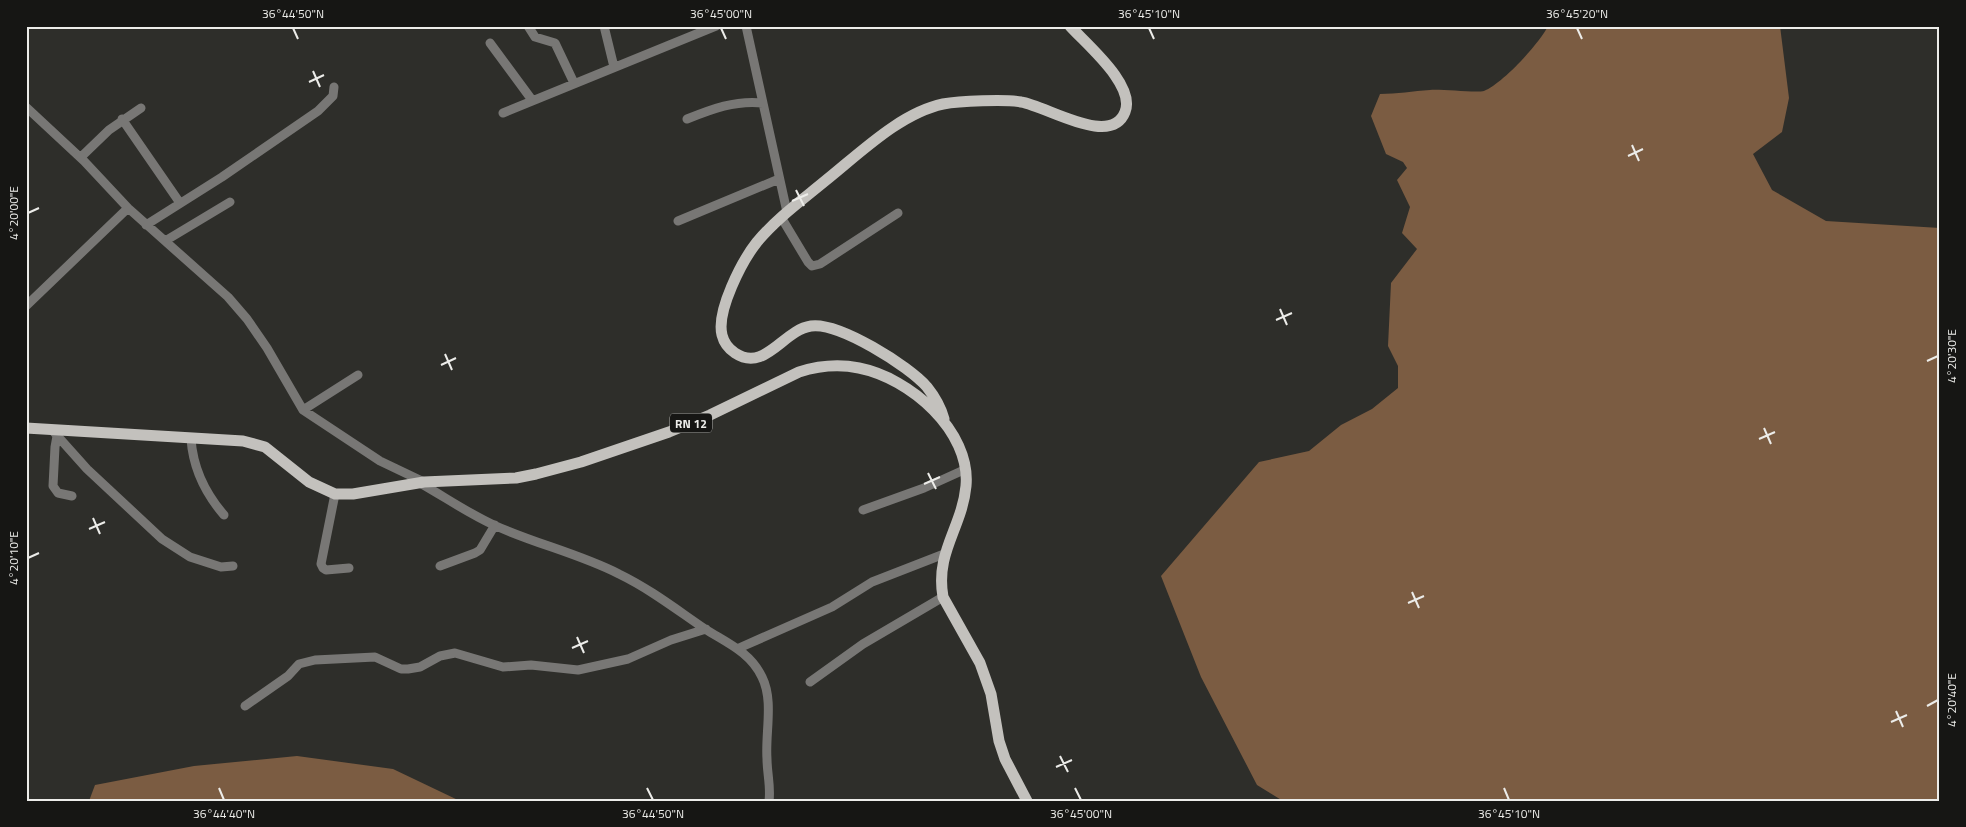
<svg xmlns="http://www.w3.org/2000/svg" width="1966" height="827" viewBox="0 0 1966 827" font-family="'Titillium Web',sans-serif">
<style>
.forest{fill:#7b5c42}
.lines{fill:none;stroke-linecap:round;stroke-linejoin:round}
.minor{stroke:#787775;stroke-width:9}
.major{stroke:#c3c1bd;stroke-width:11}
.ticks{fill:none;stroke:#ecece9;stroke-width:2}
.labels{text-anchor:middle;dominant-baseline:central;stroke-width:4.5;stroke-linejoin:round;paint-order:stroke}
.shield{fill:#161614;stroke:#acaca9;stroke-width:1}
.shield-label{font-size:12px;font-weight:bold;fill:#ecece9}
.neatline{fill:none;stroke:#ecece9;stroke-width:2}
.ticks-label{font-size:12px;text-anchor:middle;fill:#ecece9}
</style>
<rect width="100%" height="100%" fill="#2e2e2a"/>
<path class="forest" d="M 1548,26 L 1780,26 L 1789,98 L 1782,132 L 1753,154 L 1772,190 L 1826,221 L 1940,228 L 1940,801 L 1283,801 L 1257,785 L 1201,677 L 1161,576 L 1259,462 L 1309,451 L 1341,425 L 1372,409 L 1398,388 L 1398,366 L 1388,346 L 1391,283 L 1417,249 L 1402,233 L 1410,207 L 1397,180 L 1407,168 L 1403,162 L 1386,154 L 1371,116 L 1380,94 C 1397,94 1413,91 1430,90 C 1441,89 1476,93 1484,91 C 1502,84 1539,44 1548,26 Z
M 297,756 L 393,769 L 460,801 L 89,801 L 95,785 L 194,766 Z"/>
<g class="lines">
<path class="minor" d="M 528,26 L 535,37 L 555,43 L 574,83
M 604,26 L 614,67
M 746,26 L 787,212
M 490,43 L 532,100
M 26,107 L 84,161 L 128,208 L 228,297 L 247,319 L 267,348 L 303,410 L 380,461 L 424,482
M 503,113 L 716,26
M 122,119 L 180,203
M 687,119 C 712,109 735,100 763,103
M 81,157 L 109,130 L 141,108
M 781,217 L 808,262 L 812,266 L 820,264 L 898,213
M 678,221 L 779,179
M 146,225 L 222,177 L 318,111 L 333,96 L 334,87
M 165,241 L 230,202
M 26,306 L 128,208
M 303,410 L 358,375
M 53,431 L 87,469 L 162,539 L 190,557 L 221,567 L 233,566
M 57,436 L 55,447 L 53,486 L 58,493 L 72,496
M 191,439 C 193,467 205,493 224,515
M 420,483 C 445,497 469,514 496,526 C 536,544 580,554 619,574 C 650,589 677,610 705,629 C 727,643 750,652 762,677 C 774,701 765,733 767,759 C 767,773 771,787 769,801
M 335,494 L 321,564 L 323,568 L 326,570 L 349,568
M 863,510 L 924,488 L 966,469
M 440,566 L 475,553 L 480,550 L 495,525
M 739,648 L 832,607 L 872,582 L 944,554
M 810,682 L 863,644 L 943,597
M 245,706 L 288,676 L 299,664 L 315,660 L 375,657 L 401,669 L 408,669 L 420,667 L 440,656 L 455,653 L 503,667 L 531,665 L 578,670 L 628,659 L 671,640 L 706,629"/>
<path class="major" d="M 944,419 C 941,408 935,397 927,387 C 909,366 839,322 811,326 C 783,330 765,373 735,353 C 729,349 724,343 722,335 C 716,311 742,261 757,242 C 776,219 802,200 825,181 C 859,154 900,113 943,104 C 959,101 1006,99 1021,102 C 1047,106 1111,148 1125,112 C 1136,85 1086,44 1070,26
M 26,428 L 243,441 L 265,447 L 309,482 L 335,494 L 353,494 L 424,482 L 516,478 L 536,474 L 581,462 L 669,432 L 710,415 L 799,372 C 818,366 839,364 859,368 C 910,378 971,431 966,486 C 962,528 935,552 943,597 L 980,663 L 991,694 L 999,741 L 1005,759 L 1027,801"/>
</g>
<path class="ticks" d="M 293,28 L 298,39M 721,28 L 726,39M 1149,28 L 1154,39M 1577,28 L 1582,39M 313,71 L 320,87M 309,82 L 324,75M 1632,145 L 1639,161M 1628,156 L 1643,149M 796,190 L 804,206M 792,201 L 808,194M 28,213 L 39,208M 1280,309 L 1287,325M 1276,320 L 1292,313M 445,354 L 452,370M 1927,361 L 1938,356M 441,365 L 456,358M 1764,428 L 1771,444M 1759,439 L 1775,432M 928,473 L 936,489M 924,484 L 940,477M 93,518 L 100,534M 89,529 L 105,522M 28,558 L 39,553M 1412,592 L 1419,608M 1408,603 L 1424,596M 577,637 L 584,653M 572,648 L 588,641M 1927,706 L 1938,700M 1896,711 L 1903,727M 1891,722 L 1907,715M 1060,756 L 1068,772M 1056,767 L 1072,760M 219,788 L 224,800M 647,788 L 653,800M 1075,788 L 1081,800M 1504,788 L 1509,800"/>
<g class="labels">
<rect class="shield" x="670" y="413.5" width="42" height="19" rx="4"/>
<g class="shield-label">
<text x="691" y="423">RN 12</text>
</g>
</g>
<rect width="1966" height="827" fill="none" stroke="#161614" stroke-width="55"/>
<rect x="28" y="28" width="1910" height="772" class="neatline"/>
<g class="ticks-label">
<text x="293" y="18">36°44'50"N</text>
<text x="721" y="18">36°45'00"N</text>
<text x="1149" y="18">36°45'10"N</text>
<text x="1577" y="18">36°45'20"N</text>
<text transform="translate(14 213) rotate(-90)" y="4">4°20'00"E</text>
<text transform="translate(1952 356) rotate(-90)" y="4">4°20'30"E</text>
<text transform="translate(14 558) rotate(-90)" y="4">4°20'10"E</text>
<text transform="translate(1952 700) rotate(-90)" y="4">4°20'40"E</text>
<text x="224" y="818">36°44'40"N</text>
<text x="653" y="818">36°44'50"N</text>
<text x="1081" y="818">36°45'00"N</text>
<text x="1509" y="818">36°45'10"N</text>
</g>
</svg>
